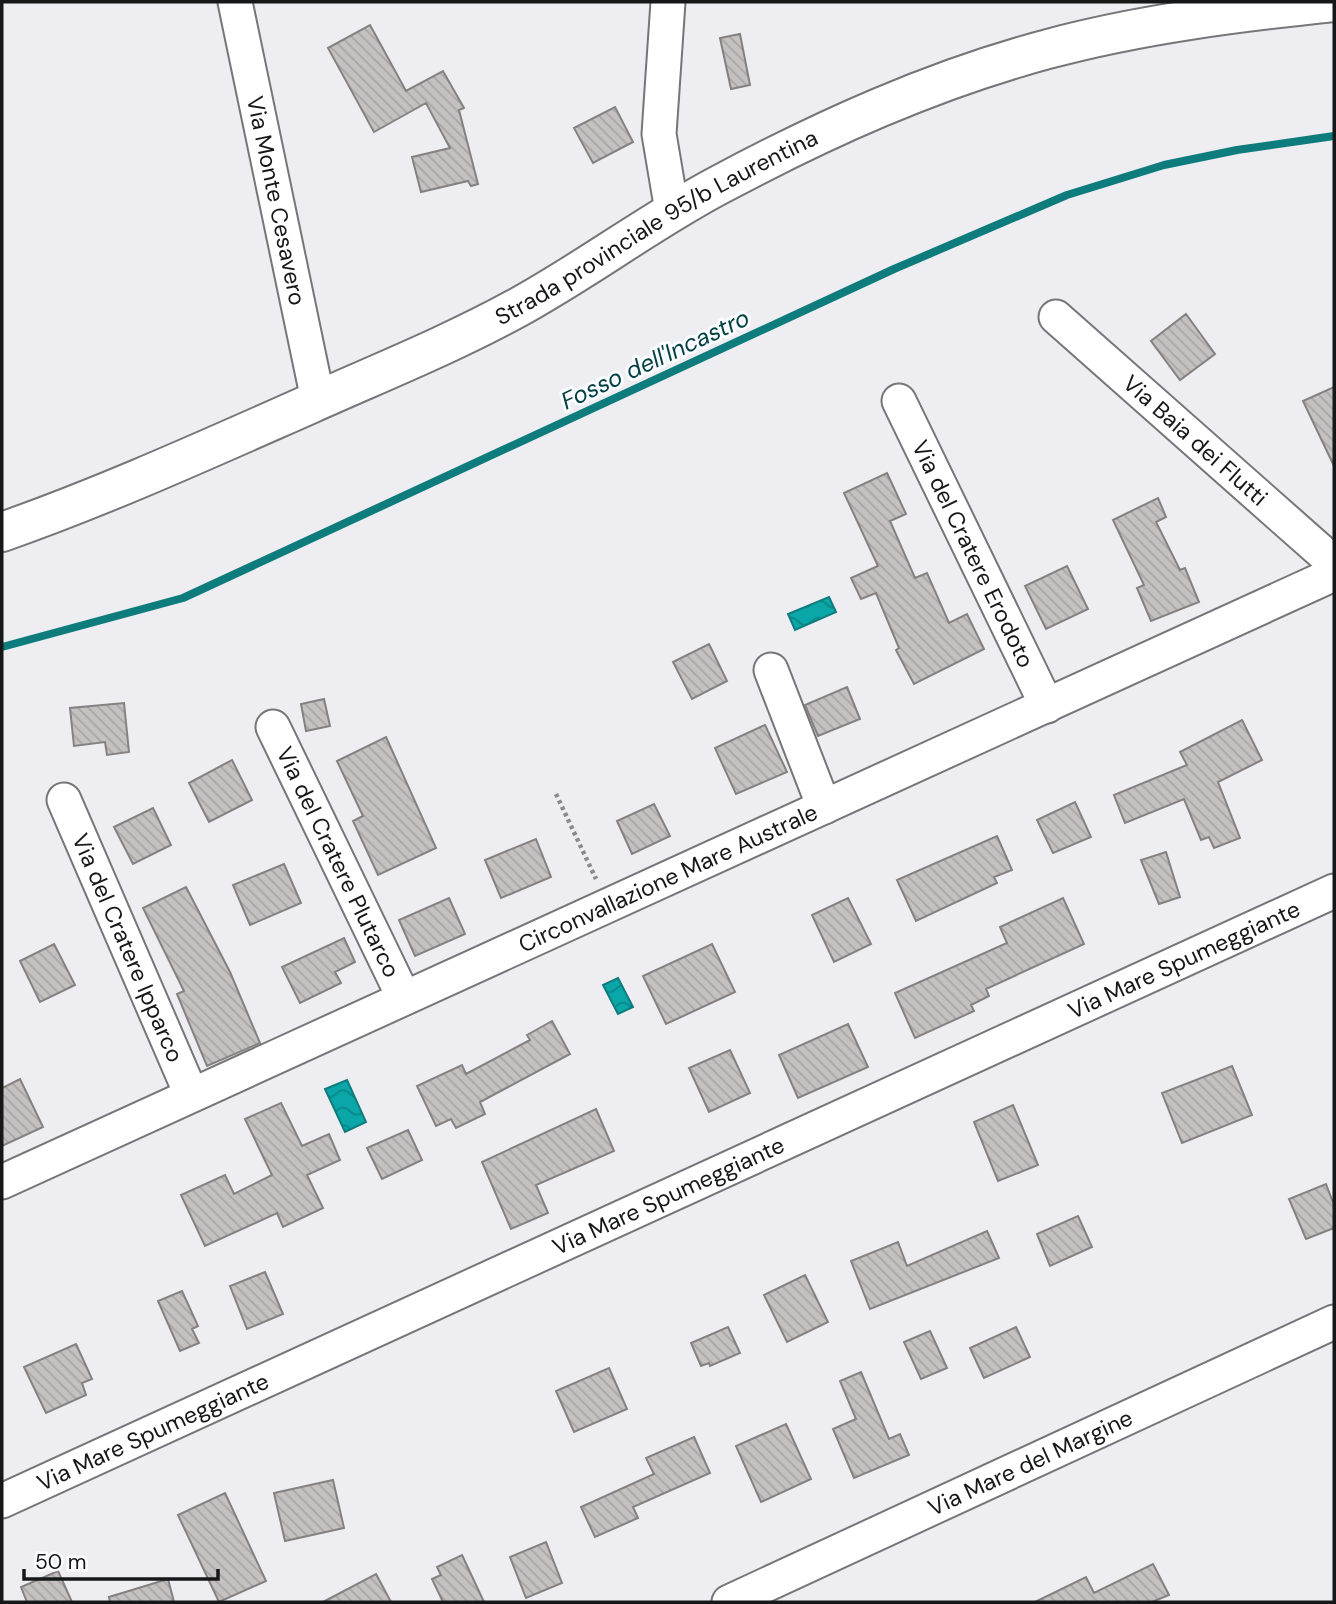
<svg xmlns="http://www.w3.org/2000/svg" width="1336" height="1604" viewBox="0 0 1336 1604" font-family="'DM Sans',sans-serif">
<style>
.water{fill:url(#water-waves);stroke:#0e7c7d;stroke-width:2}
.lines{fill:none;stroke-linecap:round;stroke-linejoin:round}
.stream{stroke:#0e7c7d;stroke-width:8}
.building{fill:url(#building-back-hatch);stroke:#848180;stroke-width:2}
.minor-casing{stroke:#757678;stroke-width:37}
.major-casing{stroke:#757678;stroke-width:42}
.path{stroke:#8a8a8d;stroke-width:4.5;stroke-dasharray:3.5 3.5;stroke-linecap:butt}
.minor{stroke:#fff;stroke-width:33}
.major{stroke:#fff;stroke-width:38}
.labels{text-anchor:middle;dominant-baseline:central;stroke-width:6;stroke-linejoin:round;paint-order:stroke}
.street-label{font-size:23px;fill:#161718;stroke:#fbfcff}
.water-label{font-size:24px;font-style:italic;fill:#044142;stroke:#fbfcff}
</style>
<defs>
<pattern id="water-waves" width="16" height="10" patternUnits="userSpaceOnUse" patternTransform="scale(1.75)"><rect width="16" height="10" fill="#0ba7a8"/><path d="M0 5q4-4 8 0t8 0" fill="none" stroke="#0a8788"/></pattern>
<pattern id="building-back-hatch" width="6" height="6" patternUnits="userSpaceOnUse" patternTransform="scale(1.75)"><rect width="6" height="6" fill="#c5c1c0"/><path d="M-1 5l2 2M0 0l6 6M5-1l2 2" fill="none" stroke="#a8a5a4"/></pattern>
</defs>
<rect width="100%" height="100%" fill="#eeeef2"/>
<path class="water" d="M 829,597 L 836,612 L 795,630 L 788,614 Z
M 618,978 L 633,1007 L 618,1014 L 603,985 Z
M 347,1080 L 366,1122 L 345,1132 L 325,1089 Z"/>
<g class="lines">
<path class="stream" d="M 2,647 L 183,598 L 894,269 L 1067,195 L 1164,165 L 1237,150 L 1334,136"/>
</g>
<path class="building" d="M 370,25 L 406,91 L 443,71 L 464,108 L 459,110 L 478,184 L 471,186 L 468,181 L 421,192 L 412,157 L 450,148 L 426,103 L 374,132 L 328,48 Z
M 740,34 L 750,85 L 731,89 L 720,38 Z
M 615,107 L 633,142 L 593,163 L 574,128 Z
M 1186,314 L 1215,354 L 1180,380 L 1151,341 Z
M 1334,387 L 1334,466 L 1303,401 Z
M 887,473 L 906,514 L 890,521 L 915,578 L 927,573 L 949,623 L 967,614 L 984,649 L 914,684 L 896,650 L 899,648 L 876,593 L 861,599 L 851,578 L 878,566 L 844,493 Z
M 1158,498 L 1166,517 L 1156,522 L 1180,570 L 1185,568 L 1199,602 L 1151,621 L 1137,588 L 1144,585 L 1113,520 Z
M 1067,566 L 1088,609 L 1046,629 L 1025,586 Z
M 709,644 L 727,681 L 692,699 L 673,662 Z
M 847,687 L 860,719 L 818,736 L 805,705 Z
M 324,699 L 330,726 L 306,731 L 301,704 Z
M 124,703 L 129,752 L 107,755 L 105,742 L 74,746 L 70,708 Z
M 1242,720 L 1262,760 L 1218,782 L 1240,838 L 1214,848 L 1209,837 L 1201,840 L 1184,799 L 1125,823 L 1114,795 L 1187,765 L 1180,752 Z
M 765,725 L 787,772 L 736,794 L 715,748 Z
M 386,737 L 436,848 L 378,875 L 353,821 L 363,816 L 337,761 Z
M 232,760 L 252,800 L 209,822 L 189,783 Z
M 1075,802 L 1091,837 L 1053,853 L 1037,820 Z
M 654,804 L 670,836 L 632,854 L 617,821 Z
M 153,808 L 171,845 L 133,864 L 114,827 Z
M 997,836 L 1012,870 L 994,877 L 997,883 L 916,921 L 897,880 Z
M 536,839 L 551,877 L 501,898 L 485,860 Z
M 1166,852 L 1180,897 L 1159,904 L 1141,860 Z
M 284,864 L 301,903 L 250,925 L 233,885 Z
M 186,887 L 230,972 L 260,1043 L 207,1066 L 177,994 L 184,991 L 143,908 Z
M 449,898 L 465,934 L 415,956 L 399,920 Z
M 848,898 L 871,944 L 834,962 L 812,915 Z
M 1063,898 L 1084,944 L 986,989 L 989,996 L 971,1005 L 974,1011 L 915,1038 L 895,993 L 1007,943 L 1000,927 Z
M 344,938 L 355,962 L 335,972 L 341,983 L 300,1003 L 282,967 Z
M 54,944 L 75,985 L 40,1002 L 20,961 Z
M 712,944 L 735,992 L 666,1024 L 643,976 Z
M 552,1021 L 570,1054 L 480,1102 L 485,1114 L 456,1128 L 451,1119 L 436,1126 L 417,1086 L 462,1065 L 466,1074 L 530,1040 L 527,1035 Z
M 848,1024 L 868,1067 L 798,1098 L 779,1055 Z
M 730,1050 L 750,1093 L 709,1112 L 689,1068 Z
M 1232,1066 L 1252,1115 L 1182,1143 L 1162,1093 Z
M 20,1079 L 43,1127 L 2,1146 L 2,1088 Z
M 281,1103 L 302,1146 L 329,1134 L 340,1160 L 307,1175 L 323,1208 L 283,1227 L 277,1213 L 205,1246 L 181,1195 L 225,1175 L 234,1194 L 272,1175 L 245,1119 Z
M 1013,1105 L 1038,1165 L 998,1181 L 974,1122 Z
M 596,1109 L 614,1151 L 536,1185 L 548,1213 L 511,1229 L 482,1162 Z
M 408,1130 L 422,1160 L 382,1179 L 367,1148 Z
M 1326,1184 L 1334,1205 L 1334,1228 L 1306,1239 L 1289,1199 Z
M 1078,1216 L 1092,1247 L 1050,1266 L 1037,1234 Z
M 987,1231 L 999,1258 L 870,1309 L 851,1261 L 898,1242 L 907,1266 Z
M 265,1272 L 283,1314 L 247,1329 L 230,1286 Z
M 805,1275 L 828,1322 L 787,1342 L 764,1295 Z
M 182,1291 L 198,1326 L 192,1329 L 199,1343 L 180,1351 L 158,1301 Z
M 728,1327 L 740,1353 L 710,1366 L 709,1363 L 701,1366 L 691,1343 Z
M 1016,1327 L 1030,1357 L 984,1378 L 970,1348 Z
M 930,1331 L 947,1368 L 921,1379 L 904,1342 Z
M 76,1344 L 92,1379 L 82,1383 L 86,1395 L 46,1413 L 24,1367 Z
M 609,1368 L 627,1409 L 574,1432 L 556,1391 Z
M 861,1372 L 889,1439 L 900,1434 L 909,1455 L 854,1478 L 833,1429 L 856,1419 L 840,1381 Z
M 786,1424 L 811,1479 L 761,1502 L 736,1446 Z
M 694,1437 L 710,1473 L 633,1507 L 638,1518 L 595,1537 L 581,1507 L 654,1474 L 646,1458 Z
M 333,1480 L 344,1528 L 285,1541 L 274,1493 Z
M 225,1493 L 266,1581 L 219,1602 L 178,1515 Z
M 546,1542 L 562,1583 L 526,1598 L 510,1557 Z
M 462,1555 L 484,1602 L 443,1602 L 432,1579 L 441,1575 L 437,1567 Z
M 1153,1564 L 1169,1595 L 1152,1602 L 1035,1602 L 1086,1577 L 1094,1593 Z
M 58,1571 L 72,1602 L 27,1602 L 21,1587 Z
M 376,1574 L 391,1602 L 323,1602 Z
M 168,1579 L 174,1602 L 110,1602 L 109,1597 Z"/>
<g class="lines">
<g class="minor-casing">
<g id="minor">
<path id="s1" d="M 235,2 L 318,400"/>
<path d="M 668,2 L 659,134 L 672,211"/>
<path id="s2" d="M 1056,317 L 1334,563"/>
<path id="s3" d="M 899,401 L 1047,706"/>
<path d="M 771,670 L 824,807"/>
<path id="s4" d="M 273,727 L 404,998"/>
<path id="s5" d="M 64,800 L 191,1094"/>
<path id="s6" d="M 2,1182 L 1334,574"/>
<path id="s7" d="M 2,1501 L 1334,891"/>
<path id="s8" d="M 729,1602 L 1334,1322"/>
</g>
</g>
<g class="major-casing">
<g id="major">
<path id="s9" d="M 2,532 C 107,495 208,449 310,404 C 379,373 449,345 515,309 C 585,271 649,222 719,185 C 824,129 932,80 1048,49 C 1141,24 1238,12 1334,2"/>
</g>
</g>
<path class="path" d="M 556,794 L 596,879"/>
<use href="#minor" class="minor"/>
<use href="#major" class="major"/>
</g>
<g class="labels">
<g class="street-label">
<text stroke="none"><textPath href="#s1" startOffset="203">Via Monte Cesavero</textPath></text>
<text stroke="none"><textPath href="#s9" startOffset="723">Strada provinciale 95/b Laurentina</textPath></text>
<text stroke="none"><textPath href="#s2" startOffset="186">Via Baia dei Flutti</textPath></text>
<text stroke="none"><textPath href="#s3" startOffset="170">Via del Cratere Erodoto</textPath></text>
<text stroke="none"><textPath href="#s4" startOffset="150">Via del Cratere Plutarco</textPath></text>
<text stroke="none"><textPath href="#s6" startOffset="732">Circonvallazione Mare Australe</textPath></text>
<text stroke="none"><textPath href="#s5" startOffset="161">Via del Cratere Ipparco</textPath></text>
<text stroke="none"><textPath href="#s7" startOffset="1300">Via Mare Spumeggiante</textPath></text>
<text stroke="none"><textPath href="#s7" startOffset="733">Via Mare Spumeggiante</textPath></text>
<text stroke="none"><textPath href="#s7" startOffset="166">Via Mare Spumeggiante</textPath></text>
<text stroke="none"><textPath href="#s8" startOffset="332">Via Mare del Margine</textPath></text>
</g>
<g class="water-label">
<text transform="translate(655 359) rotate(-25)">Fosso dell'Incastro</text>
</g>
</g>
<rect width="1336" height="1604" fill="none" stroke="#161718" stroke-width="7"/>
<path d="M24 1569v10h194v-10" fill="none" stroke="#161718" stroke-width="3.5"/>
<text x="35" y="1569" font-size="21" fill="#161718" stroke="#fbfcff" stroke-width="5" paint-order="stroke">50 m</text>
</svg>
